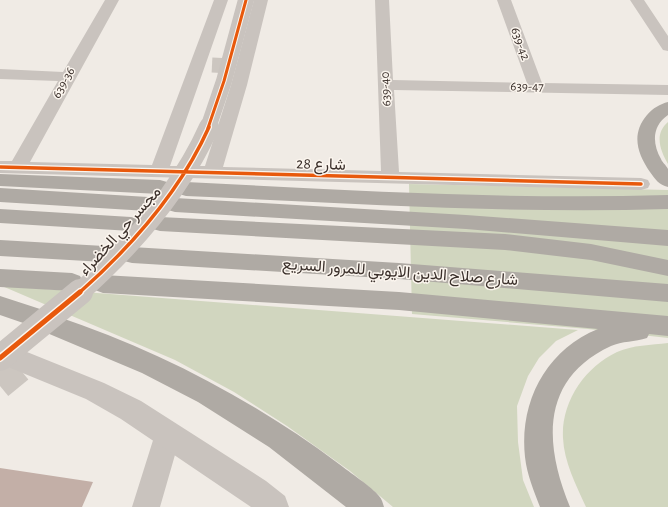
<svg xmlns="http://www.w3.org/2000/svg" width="668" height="507" viewBox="0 0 668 507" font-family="'Alegreya Sans',Vazirmatn,sans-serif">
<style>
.green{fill:#d1d6bf}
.building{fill:#c3afa7}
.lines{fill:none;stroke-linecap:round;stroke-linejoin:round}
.minor-tunnel-far1{stroke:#ccc6c0;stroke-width:15;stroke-dasharray:15 8;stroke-linecap:butt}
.minor-tunnel{stroke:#ccc6c0;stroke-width:26;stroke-dasharray:26 12;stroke-linecap:butt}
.minor{fill:#c9c3be;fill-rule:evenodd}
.tertiary{fill:#c9c3be;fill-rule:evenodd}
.motorway{fill:#afaaa4;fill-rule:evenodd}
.tertiary-bridge-far2{stroke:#c9c3be;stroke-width:16}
.tertiary-bridge-far1{stroke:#c9c3be;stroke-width:20}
.tertiary-bridge{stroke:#c9c3be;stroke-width:26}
.cycleway-far2-casing{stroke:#fbf5ee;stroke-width:5}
.cycleway-far1-casing{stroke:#fbf5ee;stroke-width:6}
.cycleway-casing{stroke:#fbf5ee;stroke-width:8}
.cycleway-far2{stroke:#e8590c;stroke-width:3}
.cycleway-far1{stroke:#e8590c;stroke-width:3.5}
.cycleway{stroke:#e8590c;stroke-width:5}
.labels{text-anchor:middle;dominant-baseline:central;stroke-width:3;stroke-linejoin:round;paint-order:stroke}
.far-street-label{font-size:13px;fill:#3b302b;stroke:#fbf5ee}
.street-label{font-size:16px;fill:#3b302b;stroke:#fbf5ee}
</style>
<rect width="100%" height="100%" fill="#f0ebe5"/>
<path class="green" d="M 668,122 L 668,164 C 660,150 654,134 668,122 Z
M 409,184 L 668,190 L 668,338 L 588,329 L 412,314 Z
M 2,286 L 45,289 L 578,330 L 556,341 L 539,358 L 528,376 L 517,406 L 518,442 L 523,480 L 534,507 L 393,507 L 350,471 L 287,426 L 234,392 L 175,360 Z
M 668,343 L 668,507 L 586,507 C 576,485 564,462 563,438 C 561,402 585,367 617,352 C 633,345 651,345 668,343 Z"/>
<path class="building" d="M 0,468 L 93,482 L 82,507 L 0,507 Z"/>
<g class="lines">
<path class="minor-tunnel-far1" d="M 212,65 L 232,66"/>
<path class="minor-tunnel" d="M 0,386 L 28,363"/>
<path class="minor" d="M 105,0 L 119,0 L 30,162 L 152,165 L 214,0 L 228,0 L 170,166 L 205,166 L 231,85 L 254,0 L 268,0 L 247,85 L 223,167 L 381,171 L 375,0 L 389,0 L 393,80 L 527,83 L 497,0 L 511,0 L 542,83 L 668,85 L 668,95 L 394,90 L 399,172 L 641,178 L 648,180 L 650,184 L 648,188 L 641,190 L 0,173 L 0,161 L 12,161 L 58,81 L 0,79 L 0,69 L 63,72 Z
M 630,0 L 644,0 L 668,36 L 668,51 L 663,50 Z
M 168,422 L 177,425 L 181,434 L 160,507 L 132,507 L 155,434 L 159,425 Z"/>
<path class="tertiary" d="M 17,348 L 104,383 L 141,401 L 266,481 L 285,496 L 289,507 L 251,507 L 121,419 L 86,399 L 8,367 L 4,359 L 8,351 Z"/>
<path class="motorway" d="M 668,102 L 668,115 C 652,126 652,143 661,159 C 662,162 666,165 668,169 C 668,173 668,182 668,187 C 659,185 655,179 650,172 C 637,153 631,134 647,115 C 653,108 660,104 668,102 Z
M 0,174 L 160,180 L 167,182 L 170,187 L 167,192 L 160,194 L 0,186 Z
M 186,182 C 347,190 507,200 668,195 L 668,209 C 507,214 347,203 186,196 L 179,194 L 176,189 L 179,184 Z
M 0,188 L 148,197 L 155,199 L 158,204 L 155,209 L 148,211 L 0,202 Z
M 175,198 L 466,215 L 668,230 L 668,246 L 466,229 L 175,212 L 168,210 L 165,205 L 168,200 Z
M 0,209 L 131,217 L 138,219 L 142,224 L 138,229 L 131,231 L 0,223 Z
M 160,217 L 505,234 L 591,244 L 668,260 L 668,276 L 591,260 L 505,250 L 160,231 L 153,229 L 149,224 L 153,219 Z
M 0,240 L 104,246 L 112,248 L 115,254 L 112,260 L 104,262 L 0,256 Z
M 132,247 L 399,263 L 668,284 L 668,302 L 399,279 L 132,263 L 124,261 L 121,255 L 124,249 Z
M 0,269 L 72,273 L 80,276 L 83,282 L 80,288 L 72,291 L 0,287 Z
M 103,275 L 399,292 L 668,316 L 668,336 L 649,334 L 647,338 C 635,342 622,341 611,346 C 540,379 544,444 570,507 L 540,507 C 534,491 527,475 525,457 C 519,402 546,350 598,329 L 399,310 L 103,293 L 95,290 L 92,284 L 95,278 Z
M 0,296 L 40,309 L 44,316 L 40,323 L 32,326 L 0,315 Z
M 56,316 C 158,350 253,400 339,464 C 349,472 372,487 379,496 C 382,499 383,504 384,507 L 346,507 L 269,447 L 198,402 L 142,373 L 47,333 L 44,326 L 47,319 Z"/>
<path class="tertiary-bridge-far2" d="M 208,128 L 224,81 L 246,0"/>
<path class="tertiary-bridge-far1" d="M 79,293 C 132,246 180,192 209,127"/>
<path class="tertiary-bridge" d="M 0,358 L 80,292"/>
<g class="cycleway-far2-casing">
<path id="cycleway-far2" d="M 208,128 L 224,81 L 246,0"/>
</g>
<g class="cycleway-far1-casing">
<path id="cycleway-far1" d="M 0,167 L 641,184
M 79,293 C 132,246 180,192 209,127"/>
</g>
<g class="cycleway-casing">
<path id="cycleway" d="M 0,358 L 80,292"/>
</g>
<use href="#cycleway-far2" class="cycleway-far2"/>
<use href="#cycleway-far1" class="cycleway-far1"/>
<use href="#cycleway" class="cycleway"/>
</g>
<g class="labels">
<g class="far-street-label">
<text transform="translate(520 44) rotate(70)">639-42</text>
<text transform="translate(64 83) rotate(-61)">639-36</text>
<text transform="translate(527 87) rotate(1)">639-47</text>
<text transform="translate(386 89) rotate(-93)">639-40</text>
</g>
<g class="street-label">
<text transform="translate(321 164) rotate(2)">شارع 28</text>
<text transform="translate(120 231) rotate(-48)">مجسر حي الخضراء</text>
<text transform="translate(400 272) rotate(4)">شارع صلاح الدين الايوبي للمرور السريع</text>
</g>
</g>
</svg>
